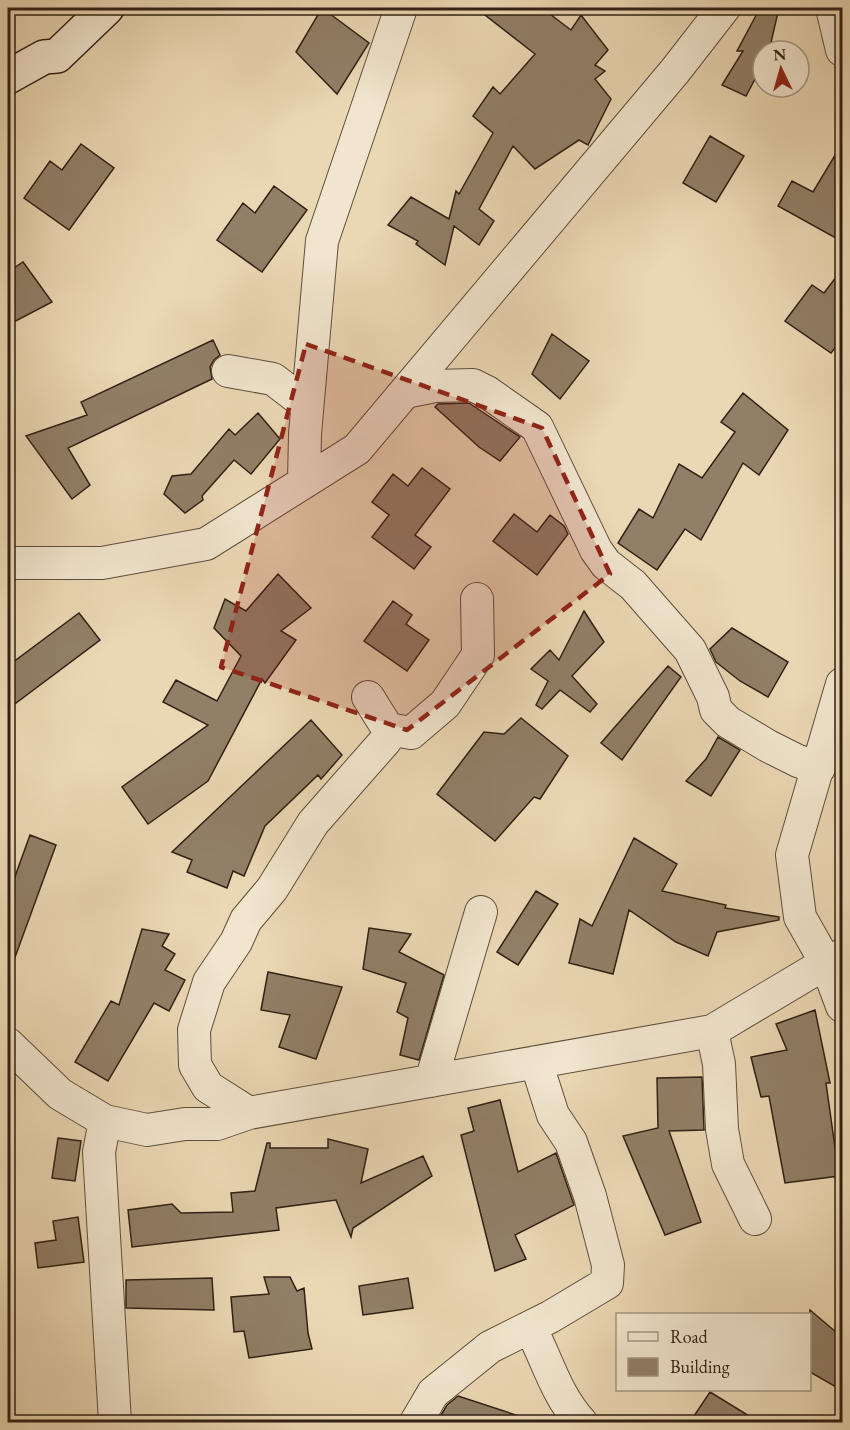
<svg xmlns="http://www.w3.org/2000/svg" width="850" height="1430" viewBox="0 0 850 1430" font-family="'EB Garamond',serif">
<style>
.building{fill:#917f67;stroke:#312014;stroke-width:1.5}
.lines{fill:none;stroke-linecap:round;stroke-linejoin:round}
.minor-casing{stroke:#5f4e3c;stroke-width:34}
.secondary-casing{stroke:#312014;stroke-width:36}
.minor{stroke:#f1e5ce;stroke-width:32}
.secondary{stroke:#f1e5ce;stroke-width:33}
.marked{fill:#8f2418;fill-opacity:0.2;stroke:#8f2418;stroke-width:4.5;stroke-dasharray:12 8;stroke-linejoin:round}
</style>
<rect width="100%" height="100%" fill="#ead7b3"/>
<filter id="stains"><feTurbulence type="fractalNoise" baseFrequency=".00333" numOctaves="4"/><feColorMatrix values="0 0 0 0 .2 0 0 0 0 .09 0 0 0 0 .02 0 0 0 .5 -.17"/></filter>
<radialGradient id="worn" r=".72"><stop offset=".6" stop-color="#630" stop-opacity="0"/><stop offset="1" stop-color="#630" stop-opacity=".3"/></radialGradient>
<path class="building" d="M 322,8 L 369,43 L 337,94 L 296,52 Z
M 476,8 L 542,8 L 571,30 L 581,15 L 608,50 L 595,65 L 605,71 L 595,79 L 611,99 L 588,145 L 579,140 L 535,169 L 513,146 L 479,209 L 494,221 L 479,245 L 454,226 L 445,265 L 416,244 L 418,241 L 388,225 L 411,197 L 449,219 L 456,191 L 459,194 L 493,133 L 473,116 L 493,87 L 500,94 L 535,54 Z
M 760,8 L 779,8 L 769,51 L 763,51 L 763,64 L 746,96 L 722,85 L 743,51 L 737,51 Z
M 710,136 L 744,156 L 716,202 L 683,183 Z
M 843,142 L 843,242 L 778,206 L 792,181 L 813,192 Z
M 81,144 L 114,168 L 69,230 L 24,198 L 50,161 L 62,170 Z
M 274,186 L 307,210 L 262,272 L 217,240 L 243,203 L 255,213 Z
M 23,262 L 52,302 L 8,325 L 8,272 Z
M 843,268 L 843,338 L 831,353 L 785,321 L 812,285 L 824,293 Z
M 552,334 L 589,361 L 560,399 L 532,374 Z
M 213,340 L 220,355 L 214,360 L 210,367 L 212,379 L 68,448 L 90,485 L 72,499 L 26,436 L 87,415 L 81,402 Z
M 743,393 L 788,430 L 759,475 L 743,463 L 701,540 L 685,529 L 657,570 L 618,543 L 639,509 L 653,518 L 679,464 L 702,478 L 735,432 L 721,422 Z
M 469,403 L 520,437 L 500,461 L 479,447 L 435,407 L 438,404 Z
M 258,413 L 280,439 L 251,474 L 234,460 L 202,496 L 203,500 L 185,513 L 164,494 L 172,476 L 191,474 L 229,429 L 235,435 Z
M 422,468 L 450,489 L 415,535 L 431,547 L 414,569 L 372,537 L 389,515 L 372,502 L 393,474 L 408,486 Z
M 514,514 L 537,532 L 550,515 L 564,526 L 568,534 L 537,575 L 493,541 Z
M 278,574 L 311,608 L 281,631 L 296,640 L 265,683 L 262,679 L 208,781 L 148,824 L 122,787 L 208,725 L 163,702 L 176,680 L 217,701 L 241,656 L 214,628 L 225,599 L 246,611 Z
M 393,601 L 412,615 L 406,624 L 429,640 L 407,671 L 364,641 Z
M 584,611 L 604,642 L 572,676 L 597,704 L 590,712 L 560,690 L 542,709 L 536,705 L 548,681 L 531,669 L 550,650 L 559,660 Z
M 79,613 L 100,640 L 8,709 L 8,666 Z
M 732,628 L 788,662 L 768,697 L 740,681 L 716,662 L 710,649 Z
M 668,666 L 681,677 L 622,760 L 601,743 Z
M 521,718 L 568,756 L 540,799 L 534,797 L 495,841 L 437,794 L 484,732 L 504,734 Z
M 311,720 L 342,755 L 321,779 L 318,775 L 265,826 L 244,876 L 233,871 L 227,888 L 187,872 L 192,860 L 172,852 Z
M 718,737 L 740,750 L 711,796 L 686,781 L 706,759 Z
M 30,835 L 56,845 L 10,971 L 8,970 L 8,896 Z
M 634,838 L 677,864 L 662,891 L 726,905 L 725,908 L 779,917 L 779,920 L 717,932 L 708,956 L 676,942 L 629,910 L 613,974 L 569,963 L 580,919 L 592,926 Z
M 536,891 L 558,904 L 518,965 L 497,952 Z
M 369,928 L 411,934 L 399,952 L 444,975 L 419,1060 L 400,1055 L 408,1018 L 397,1012 L 406,983 L 363,969 Z
M 142,929 L 169,934 L 162,946 L 175,954 L 165,970 L 185,980 L 169,1011 L 154,1003 L 108,1081 L 75,1062 L 111,1001 L 119,1005 Z
M 268,972 L 342,987 L 316,1059 L 279,1047 L 290,1015 L 261,1010 Z
M 815,1010 L 830,1083 L 826,1083 L 839,1176 L 785,1183 L 769,1096 L 761,1097 L 751,1057 L 787,1050 L 776,1024 Z
M 702,1077 L 704,1130 L 669,1131 L 701,1222 L 665,1235 L 623,1136 L 658,1128 L 657,1078 Z
M 500,1100 L 518,1172 L 556,1153 L 574,1205 L 515,1235 L 526,1259 L 495,1271 L 461,1135 L 474,1131 L 468,1108 Z
M 58,1138 L 81,1141 L 75,1181 L 52,1178 Z
M 328,1139 L 368,1149 L 361,1183 L 423,1156 L 432,1176 L 353,1228 L 351,1237 L 336,1200 L 276,1208 L 279,1230 L 132,1247 L 128,1210 L 172,1204 L 181,1213 L 233,1212 L 231,1193 L 255,1191 L 267,1143 L 270,1143 L 270,1148 L 328,1148 Z
M 78,1217 L 84,1262 L 38,1268 L 35,1243 L 56,1240 L 53,1221 Z
M 264,1277 L 290,1277 L 297,1291 L 304,1288 L 308,1333 L 312,1349 L 249,1358 L 244,1331 L 234,1332 L 231,1297 L 269,1294 Z
M 212,1278 L 214,1310 L 126,1308 L 126,1280 Z
M 408,1278 L 413,1308 L 363,1315 L 359,1286 Z
M 810,1310 L 843,1338 L 843,1391 L 810,1372 Z
M 710,1392 L 759,1422 L 690,1422 Z
M 458,1396 L 525,1418 L 525,1422 L 437,1422 L 447,1405 Z"/>
<g class="lines">
<g class="minor-casing">
<path id="minor" d="M 832,8 L 842,50
M 228,371 L 273,379 L 307,405
M 405,392 L 435,386 L 473,385 L 487,392 L 537,427 L 596,550 L 606,564 L 633,585 L 690,650 L 713,697 L 716,710 L 728,722 L 768,746 L 798,761 L 819,768
M 304,481 L 305,434 L 322,241 L 401,8
M 8,565 L 12,563 L 102,563 L 206,544 L 357,449 L 675,71 L 724,8
M 842,684 L 792,855 L 800,917 L 826,963 L 842,1006
M 388,729 L 411,733 L 445,704 L 478,655 L 477,599
M 712,1031 L 719,1064 L 722,1129 L 728,1164 L 755,1219
M 8,1044 L 60,1094 L 105,1121 L 147,1130 L 185,1124 L 217,1124 L 249,1113 L 712,1031 L 826,963 L 842,955
M 431,1081 L 481,912
M 249,1113 L 208,1087 L 195,1065 L 194,1030 L 209,982 L 236,942 L 246,920 L 272,889 L 313,823 L 386,740 L 388,729 L 368,697
M 105,1121 L 99,1152 L 115,1422
M 530,1327 C 547,1359 556,1395 581,1422
M 416,1422 L 433,1393 L 490,1347 L 550,1317 L 607,1283 L 608,1265 L 590,1196 L 571,1142 L 553,1115 L 536,1062"/>
</g>
<g class="secondary-casing">
<path id="secondary" d="M 8,77 L 44,57 L 57,56 L 107,8"/>
</g>
<use href="#minor" class="minor"/>
<use href="#secondary" class="secondary"/>
</g>
<path class="marked" d="M 306,344 L 542,428 L 610,574 L 407,730 L 221,667 Z"/>
<rect width="850" height="1430" fill="none" stroke="#ead7b3" stroke-width="30"/>
<rect x="9" y="9" width="832" height="1412" fill="none" stroke="#312014" stroke-width="3"/>
<rect x="15" y="15" width="820" height="1400" fill="none" stroke="#312014" stroke-width="1.5"/>
<rect x="616" y="1313" width="195" height="78" fill="#f1e5ce" stroke="#a49684" stroke-width="1.5"/>
<rect x="628" y="1332" width="30" height="9" fill="#f1e5ce" stroke="#a49684" stroke-width="1.5"/>
<text x="670" y="1343" font-size="18" fill="#312014">Road</text>
<rect x="628" y="1358" width="30" height="18" fill="#917f67" stroke="#a49684" stroke-width="1.5"/>
<text x="670" y="1373" font-size="18" fill="#312014">Building</text>
<g transform="translate(781 69) rotate(355)"><circle r="28" fill="#f1e5ce" stroke="#a49684" stroke-width="1.5"/>
<path d="M0-4.5L10 22L0 15L-10 22Z" fill="#8f2418"/>
<text y="-9" font-size="16" font-weight="bold" text-anchor="middle" fill="#312014">N</text>
</g>
<rect width="100%" height="100%" filter="url(#stains)"/>
<rect width="100%" height="100%" fill="url(#worn)"/>
</svg>
